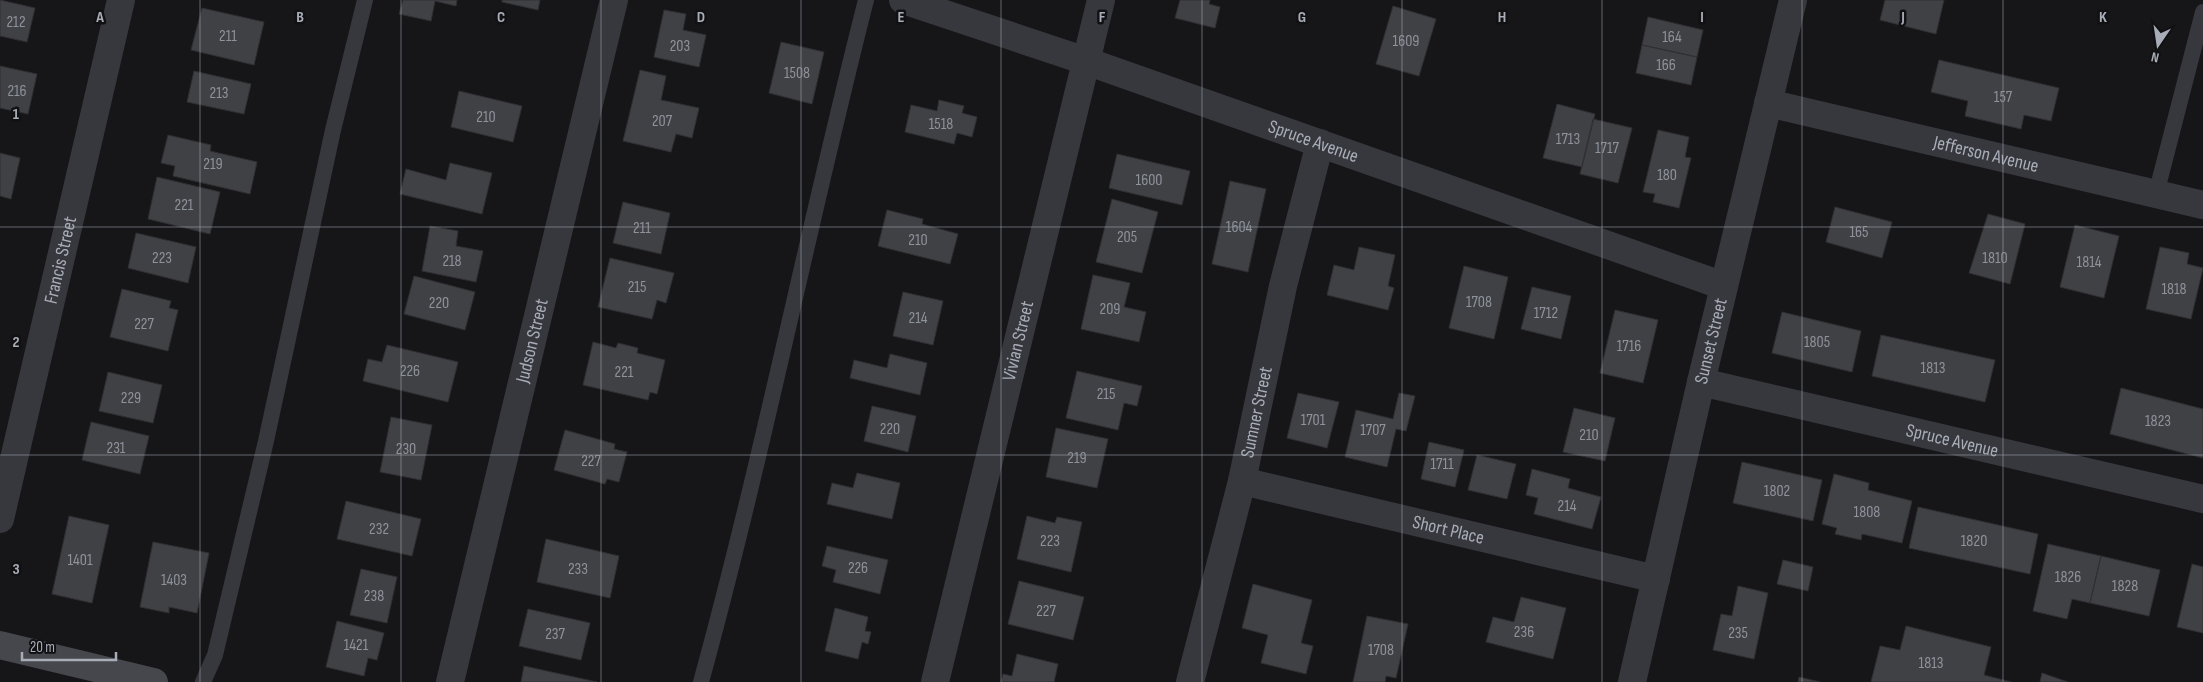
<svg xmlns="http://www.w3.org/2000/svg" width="2203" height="682" viewBox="0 0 2203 682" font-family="'Sofia Sans Condensed',sans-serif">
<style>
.building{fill:#404145;stroke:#303034}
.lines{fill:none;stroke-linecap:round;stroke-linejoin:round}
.lane{stroke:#37383d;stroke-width:16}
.street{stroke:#37383d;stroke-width:28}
.secondary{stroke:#45474d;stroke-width:28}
.grid{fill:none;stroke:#a8adb8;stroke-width:1;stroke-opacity:0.55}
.labels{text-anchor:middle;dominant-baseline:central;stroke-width:5;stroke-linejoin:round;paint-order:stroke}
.number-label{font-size:16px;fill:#8e929b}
.street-label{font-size:19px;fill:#a8adb8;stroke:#111113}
.grid-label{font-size:16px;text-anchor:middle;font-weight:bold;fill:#a8adb8;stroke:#111113;stroke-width:5;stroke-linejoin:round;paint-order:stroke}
</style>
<rect width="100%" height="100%" fill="#161618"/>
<path class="building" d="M 0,0 L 35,8 L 27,42 L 0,36 Z
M 403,0 L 457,0 L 456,6 L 435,1 L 431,21 L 399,14 Z
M 502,0 L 540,0 L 538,10 L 502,2 Z
M 1180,0 L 1210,0 L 1209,4 L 1220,7 L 1215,28 L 1175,18 Z
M 1885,0 L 1944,0 L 1936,34 L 1880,20 Z
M 1393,6 L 1436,19 L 1419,76 L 1376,64 Z
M 202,8 L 264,22 L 254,65 L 191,50 Z
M 664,10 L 686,14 L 683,30 L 706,35 L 699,67 L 654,57 Z
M 1648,17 L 1703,30 L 1697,57 L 1642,45 Z
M 781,42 L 824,52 L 812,104 L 769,93 Z
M 1642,45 L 1697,57 L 1691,85 L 1636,73 Z
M 1939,60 L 2059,88 L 2051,121 L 2024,115 L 2021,129 L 1965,116 L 1968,101 L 1931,92 Z
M 0,66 L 37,74 L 28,114 L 0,108 Z
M 640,70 L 666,76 L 661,100 L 699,108 L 692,138 L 676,134 L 671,152 L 623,141 Z
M 194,71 L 251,84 L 244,114 L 187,102 Z
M 459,91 L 522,106 L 513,142 L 451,127 Z
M 939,100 L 964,106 L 962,113 L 977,117 L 972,137 L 957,133 L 954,144 L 905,132 L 911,105 L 937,111 Z
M 1557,104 L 1595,114 L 1582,167 L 1543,158 Z
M 1593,119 L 1632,128 L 1618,183 L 1580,174 Z
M 1658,130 L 1689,137 L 1685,157 L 1691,158 L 1679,208 L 1653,202 L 1655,194 L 1643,192 Z
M 168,135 L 211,145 L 210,151 L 257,162 L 250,194 L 173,176 L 175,166 L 161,163 Z
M 0,153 L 20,158 L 11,199 L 0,196 Z
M 1117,154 L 1190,171 L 1182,205 L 1109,188 Z
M 450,163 L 492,173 L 482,214 L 400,194 L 406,169 L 446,180 Z
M 157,177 L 220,192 L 210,234 L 148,219 Z
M 1230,181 L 1266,189 L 1248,272 L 1212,264 Z
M 1112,199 L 1158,212 L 1142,273 L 1096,262 Z
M 623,202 L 670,213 L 661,254 L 613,243 Z
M 1835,207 L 1892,222 L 1882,258 L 1826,242 Z
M 887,210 L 923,219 L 922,224 L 958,234 L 950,264 L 878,246 Z
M 1988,214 L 2025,224 L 2010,284 L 1969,273 Z
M 2075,225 L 2119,236 L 2104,298 L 2060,287 Z
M 430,226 L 458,231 L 456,246 L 483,251 L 476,282 L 422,271 Z
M 136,233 L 196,247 L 188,283 L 128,268 Z
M 1359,247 L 1395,255 L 1388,286 L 1394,288 L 1388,310 L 1327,295 L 1334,265 L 1354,270 Z
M 2160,247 L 2189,253 L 2187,264 L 2203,268 L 2191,319 L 2146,309 Z
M 610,258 L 674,273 L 666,303 L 657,300 L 652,319 L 598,307 Z
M 1464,266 L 1508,277 L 1494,339 L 1449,328 Z
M 1093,275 L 1130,283 L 1124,307 L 1146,312 L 1139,342 L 1081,329 Z
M 414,276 L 475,292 L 465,330 L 404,314 Z
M 1532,287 L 1571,296 L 1561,339 L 1521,329 Z
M 122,289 L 171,301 L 169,308 L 178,310 L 168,351 L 110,337 Z
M 903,292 L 943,301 L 933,345 L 893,336 Z
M 1615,310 L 1658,320 L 1643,383 L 1600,373 Z
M 1782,312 L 1861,331 L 1852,372 L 1772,353 Z
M 1881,335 L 1995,360 L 1985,402 L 1872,376 Z
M 593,342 L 616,348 L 618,343 L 638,348 L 637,353 L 665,360 L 657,394 L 650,392 L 648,400 L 583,385 Z
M 387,345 L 458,362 L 448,402 L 363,381 L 368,359 L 382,362 Z
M 890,354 L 927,363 L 920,395 L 850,378 L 854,360 L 887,368 Z
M 1077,371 L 1142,386 L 1137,406 L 1124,403 L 1118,430 L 1066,418 Z
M 108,372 L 162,385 L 153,423 L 99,411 Z
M 2121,388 L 2203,409 L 2203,458 L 2110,434 Z
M 1298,393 L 1339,402 L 1327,448 L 1287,438 Z
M 1399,393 L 1415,396 L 1406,431 L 1396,429 L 1387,467 L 1345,457 L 1356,410 L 1393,419 Z
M 872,406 L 916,416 L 908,452 L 864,441 Z
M 1574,408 L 1615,418 L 1605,461 L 1563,452 Z
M 391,417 L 432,425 L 421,480 L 380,472 Z
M 91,422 L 149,436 L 140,474 L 82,460 Z
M 1056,428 L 1108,439 L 1097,488 L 1046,477 Z
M 565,430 L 615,444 L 614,449 L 627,452 L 619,482 L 607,479 L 605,484 L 554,470 Z
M 1429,442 L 1464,450 L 1455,487 L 1421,479 Z
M 1477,455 L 1516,464 L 1507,499 L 1468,490 Z
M 1742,462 L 1822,480 L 1813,521 L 1733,503 Z
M 1532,469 L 1570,479 L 1568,488 L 1601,497 L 1592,529 L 1534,514 L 1538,498 L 1526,495 Z
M 857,473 L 900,483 L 892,519 L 827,504 L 832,483 L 853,488 Z
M 1834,474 L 1869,483 L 1868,490 L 1912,501 L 1902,543 L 1862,534 L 1861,540 L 1835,534 L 1837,528 L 1822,524 Z
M 346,501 L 421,519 L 412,556 L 337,539 Z
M 1918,507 L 2038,534 L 2030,574 L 1909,548 Z
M 69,516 L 109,525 L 92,603 L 52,594 Z
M 1027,516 L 1055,523 L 1057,517 L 1082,522 L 1071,572 L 1017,559 Z
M 546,539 L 619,556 L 610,598 L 537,582 Z
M 153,542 L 209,553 L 197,613 L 169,607 L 169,613 L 140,607 Z
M 2048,544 L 2101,556 L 2090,603 L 2072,599 L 2067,619 L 2033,611 Z
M 827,546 L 888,560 L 880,594 L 833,582 L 836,570 L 822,566 Z
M 2101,556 L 2160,570 L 2149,616 L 2090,603 Z
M 1783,560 L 1813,567 L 1808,591 L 1777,584 Z
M 2192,564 L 2203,567 L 2203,633 L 2177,627 Z
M 361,569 L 397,577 L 387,623 L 350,615 Z
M 1019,581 L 1084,597 L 1073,640 L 1008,624 Z
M 1253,584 L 1312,600 L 1301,643 L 1313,646 L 1306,674 L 1261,663 L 1268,635 L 1242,628 Z
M 1738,586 L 1768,593 L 1754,659 L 1713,650 L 1721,614 L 1732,616 Z
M 1521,597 L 1566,608 L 1553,659 L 1486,642 L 1493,617 L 1514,622 Z
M 835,608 L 868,617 L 865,631 L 871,632 L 868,644 L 862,642 L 858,659 L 825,651 Z
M 528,609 L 590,623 L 581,660 L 519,646 Z
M 1367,616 L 1408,624 L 1396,678 L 1386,676 L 1385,682 L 1353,682 Z
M 337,621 L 384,633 L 377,660 L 368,658 L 364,676 L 326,667 Z
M 1906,626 L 1991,647 L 1984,675 L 2011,682 L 1871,682 L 1880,646 L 1900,650 Z
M 1017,654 L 1058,664 L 1054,682 L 1001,682 L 1003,674 L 1012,676 Z
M 524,666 L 597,682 L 521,682 Z
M 2042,673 L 2068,682 L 2040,682 Z
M 1799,677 L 1820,682 L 1798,682 Z"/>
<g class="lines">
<path class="lane" d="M 2156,194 L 2203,12
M 203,682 L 215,655 L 266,441 L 333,130 L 365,0
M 701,682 C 763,456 808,227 866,0"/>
<g class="street">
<path id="s1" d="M 903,0 L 1086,61 L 1724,286"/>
<path id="s2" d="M 1768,103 L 2203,205"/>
<path id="s3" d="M 1701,382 L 2203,499"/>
<path id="s4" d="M 1242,481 L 1656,579"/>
<path id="s5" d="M 0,519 L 121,0"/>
<path id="s6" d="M 450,682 L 614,0"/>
<path id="s7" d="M 935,682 L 1101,0"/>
<path id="s8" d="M 1190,682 L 1242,481 L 1283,286 L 1320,143"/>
<path id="s9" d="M 1632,682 L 1701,382 L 1793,0"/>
</g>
<path class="secondary" d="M 0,645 L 154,682"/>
</g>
<path class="grid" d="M 200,0 L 200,682M 401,0 L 401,682M 601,0 L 601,682M 801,0 L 801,682M 1001,0 L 1001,682M 1202,0 L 1202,682M 1402,0 L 1402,682M 1602,0 L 1602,682M 1802,0 L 1802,682M 2003,0 L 2003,682M 0,227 L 2203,227M 0,455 L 2203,455"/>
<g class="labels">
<g class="number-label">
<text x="16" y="22">212</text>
<text x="228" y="36">211</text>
<text x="1672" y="37">164</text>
<text x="1406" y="41">1609</text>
<text x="680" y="46">203</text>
<text x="1666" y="65">166</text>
<text x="797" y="73">1508</text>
<text x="17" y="91">216</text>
<text x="219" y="93">213</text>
<text x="2003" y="97">157</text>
<text x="486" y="117">210</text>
<text x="662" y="121">207</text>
<text x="941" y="124">1518</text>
<text x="1568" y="139">1713</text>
<text x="1607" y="148">1717</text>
<text x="213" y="164">219</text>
<text x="1667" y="175">180</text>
<text x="1149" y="180">1600</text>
<text x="184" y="205">221</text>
<text x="1239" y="227">1604</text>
<text x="642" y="228">211</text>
<text x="1859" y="232">165</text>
<text x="1127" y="237">205</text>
<text x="918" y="240">210</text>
<text x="162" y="258">223</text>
<text x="1995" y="258">1810</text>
<text x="452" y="261">218</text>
<text x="2089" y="262">1814</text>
<text x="637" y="287">215</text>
<text x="2174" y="289">1818</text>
<text x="1479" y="302">1708</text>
<text x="439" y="303">220</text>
<text x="1110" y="309">209</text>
<text x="1546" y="313">1712</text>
<text x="918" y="318">214</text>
<text x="144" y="324">227</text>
<text x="1817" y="342">1805</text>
<text x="1629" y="346">1716</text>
<text x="1933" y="368">1813</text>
<text x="410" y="371">226</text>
<text x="624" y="372">221</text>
<text x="1106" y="394">215</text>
<text x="131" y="398">229</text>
<text x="1313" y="420">1701</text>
<text x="2158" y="421">1823</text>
<text x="890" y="429">220</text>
<text x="1373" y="430">1707</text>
<text x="1589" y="435">210</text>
<text x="116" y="448">231</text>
<text x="406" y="449">230</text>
<text x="1077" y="458">219</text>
<text x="591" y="461">227</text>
<text x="1442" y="464">1711</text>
<text x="1777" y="491">1802</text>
<text x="1567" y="506">214</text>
<text x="1867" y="512">1808</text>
<text x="379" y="529">232</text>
<text x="1050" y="541">223</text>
<text x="1974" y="541">1820</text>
<text x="80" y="560">1401</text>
<text x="858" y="568">226</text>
<text x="578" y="569">233</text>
<text x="2068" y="577">1826</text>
<text x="174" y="580">1403</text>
<text x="2125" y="586">1828</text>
<text x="374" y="596">238</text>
<text x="1046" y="611">227</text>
<text x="1524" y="632">236</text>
<text x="1738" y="633">235</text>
<text x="555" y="634">237</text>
<text x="356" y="645">1421</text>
<text x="1381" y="650">1708</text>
<text x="1931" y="663">1813</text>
</g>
<g class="street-label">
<text stroke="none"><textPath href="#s1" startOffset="434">Spruce Avenue</textPath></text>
<text stroke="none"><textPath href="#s2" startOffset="224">Jefferson Avenue</textPath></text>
<text stroke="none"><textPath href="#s5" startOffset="266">Francis Street</textPath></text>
<text stroke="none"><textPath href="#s6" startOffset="351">Judson Street</textPath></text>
<text stroke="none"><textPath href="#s7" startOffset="351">Vivian Street</textPath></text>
<text stroke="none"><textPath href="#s9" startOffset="350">Sunset Street</textPath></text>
<text stroke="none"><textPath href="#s8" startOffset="278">Sumner Street</textPath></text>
<text stroke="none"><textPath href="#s3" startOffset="258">Spruce Avenue</textPath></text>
<text stroke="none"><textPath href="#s4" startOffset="212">Short Place</textPath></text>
</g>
</g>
<g class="grid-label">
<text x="100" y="22">A</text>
<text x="300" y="22">B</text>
<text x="501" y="22">C</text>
<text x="701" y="22">D</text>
<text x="901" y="22">E</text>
<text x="1102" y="22">F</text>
<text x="1302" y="22">G</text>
<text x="1502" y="22">H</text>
<text x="1702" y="22">I</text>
<text x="1903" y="22">J</text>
<text x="2103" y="22">K</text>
<text x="16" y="119">1</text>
<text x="16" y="347">2</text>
<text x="16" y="574">3</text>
</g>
<g transform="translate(2158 45) rotate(193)" stroke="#111113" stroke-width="4" paint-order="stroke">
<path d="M0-4L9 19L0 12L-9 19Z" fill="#a8adb8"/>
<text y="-8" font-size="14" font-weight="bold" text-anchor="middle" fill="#a8adb8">N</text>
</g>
<path d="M22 652v8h94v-8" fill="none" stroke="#a8adb8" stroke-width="2.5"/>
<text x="30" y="652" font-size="15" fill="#a8adb8" stroke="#111113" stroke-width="4" paint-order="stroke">20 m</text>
</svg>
